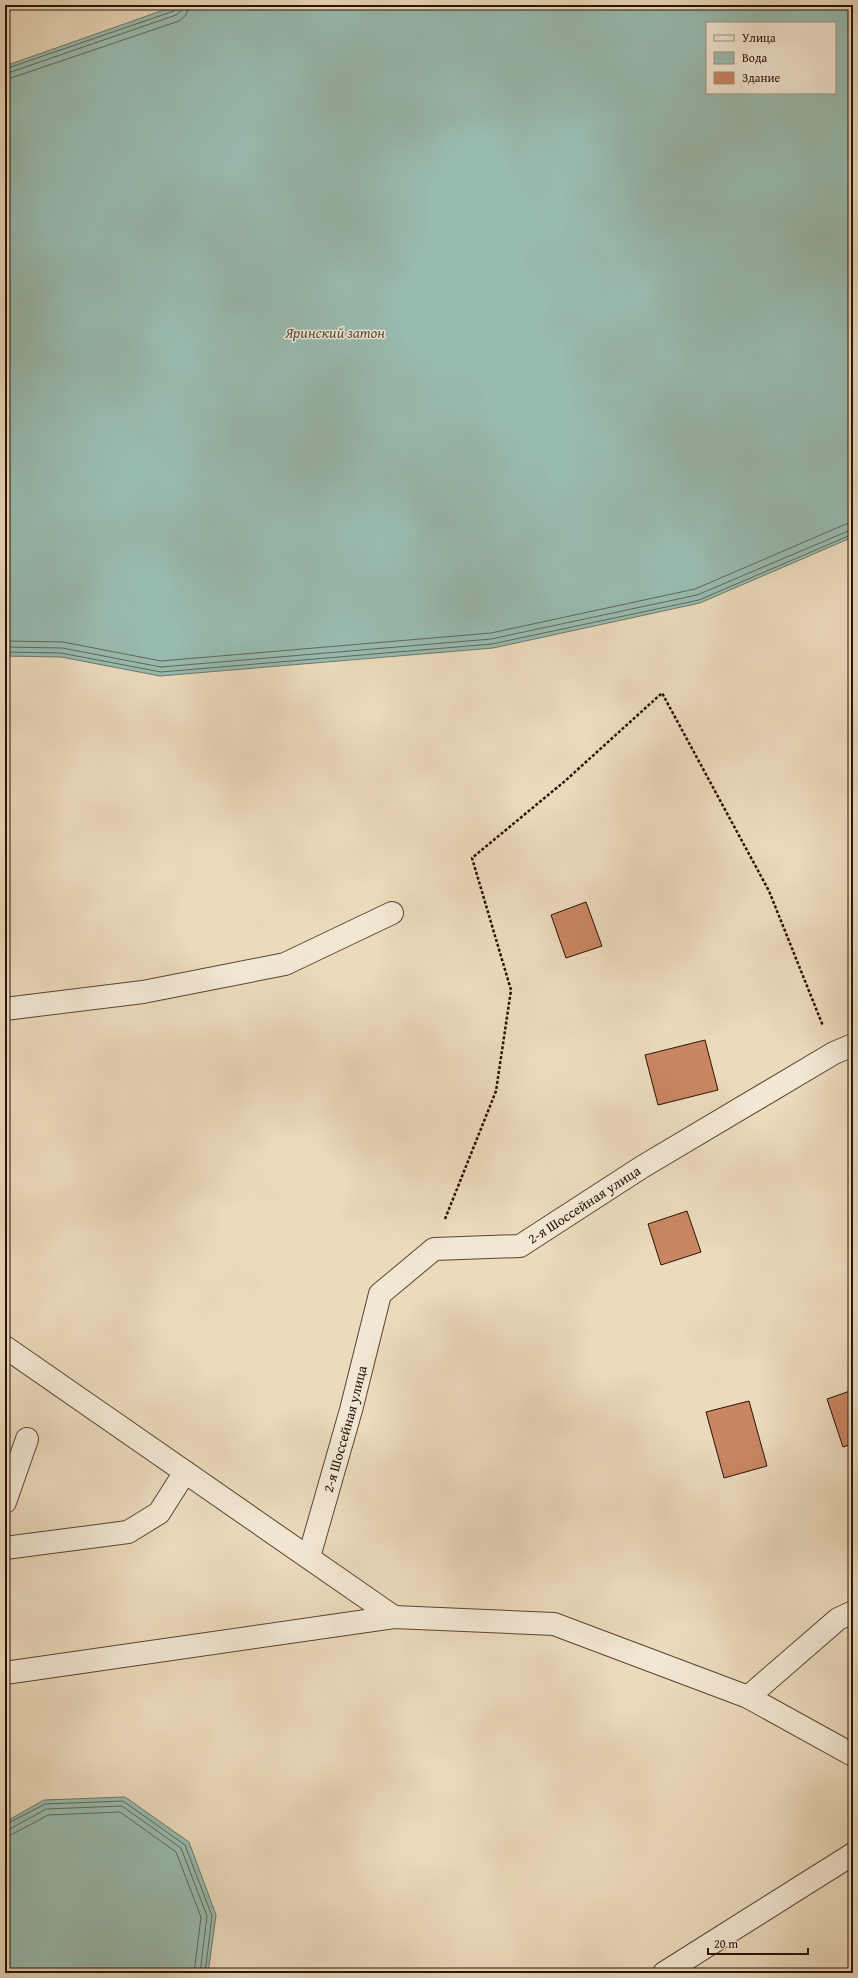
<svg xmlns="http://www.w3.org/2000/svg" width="858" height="1978" viewBox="0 0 858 1978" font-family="'Gentium Book Plus',serif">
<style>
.water{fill:#98bbb0;stroke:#6b786b;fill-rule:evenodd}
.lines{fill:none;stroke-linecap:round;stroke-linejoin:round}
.shore{stroke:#60675a;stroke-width:1}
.building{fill:#c98663;stroke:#281304}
.minor-casing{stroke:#594532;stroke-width:24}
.path{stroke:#281304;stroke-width:2.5;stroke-dasharray:3 2;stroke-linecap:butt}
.minor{stroke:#f2e7d3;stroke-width:22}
.labels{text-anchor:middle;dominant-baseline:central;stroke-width:3;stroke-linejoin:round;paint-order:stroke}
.street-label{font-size:14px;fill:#281304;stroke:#f2e7d3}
.water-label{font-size:15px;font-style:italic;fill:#4f4e40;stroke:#f2e7d3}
</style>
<rect width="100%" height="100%" fill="#ebdabc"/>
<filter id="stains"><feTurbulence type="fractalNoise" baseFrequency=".005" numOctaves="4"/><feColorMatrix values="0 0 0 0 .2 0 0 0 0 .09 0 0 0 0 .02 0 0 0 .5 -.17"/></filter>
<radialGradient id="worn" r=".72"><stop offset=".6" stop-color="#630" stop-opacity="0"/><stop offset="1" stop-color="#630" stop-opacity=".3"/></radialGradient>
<path class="water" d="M 178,5 L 853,5 L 853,537 L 700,603 L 493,648 L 160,676 L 61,657 L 5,656 L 5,66 ZM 707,23 L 835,23 L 835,93 L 707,93 Z
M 125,1797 L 189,1842 L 216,1915 L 208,1973 L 5,1973 L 5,1822 L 44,1800 Z"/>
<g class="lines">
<path class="shore" d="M 5,69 L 174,11 L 177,5
M 5,74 L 176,15 L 181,11 L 182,5
M 5,80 L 179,21 L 186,15 L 189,5
M 5,641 L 63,642 L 161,661 L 491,633 L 695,589 L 846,524 L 853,523
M 5,647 L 62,648 L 161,667 L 491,639 L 697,595 L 853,529
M 5,652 L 61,653 L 161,672 L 492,644 L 699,600 L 853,534
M 5,1825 L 45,1804 L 123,1801 L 185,1845 L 212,1916 L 205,1973
M 5,1830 L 10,1829 L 46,1809 L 122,1806 L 181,1848 L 207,1916 L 200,1973
M 5,1836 L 13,1834 L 48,1815 L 120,1812 L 176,1852 L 201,1917 L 194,1973"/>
</g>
<path class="building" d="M 586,902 L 602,946 L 566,958 L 551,915 Z
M 705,1040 L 718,1090 L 658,1105 L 645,1055 Z
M 687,1211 L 701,1252 L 661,1265 L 648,1224 Z
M 853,1390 L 853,1444 L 843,1447 L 827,1399 Z
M 749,1401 L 767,1466 L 724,1478 L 706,1412 Z"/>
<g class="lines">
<g class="minor-casing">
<g id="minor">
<path d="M 5,1009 L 143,992 L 285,964 L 392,913"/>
<path d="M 5,1347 L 394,1617"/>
<path d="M 5,1502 L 27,1439"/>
<path d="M 5,1548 L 128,1532 L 159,1513 L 185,1472"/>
<path id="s1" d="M 309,1557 L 351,1410 L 380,1294 L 434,1249 L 520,1246 L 642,1167 L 834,1053 L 853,1045"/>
<path d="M 5,1673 L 394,1617 L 554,1624 L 748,1697 L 853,1755"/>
<path d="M 748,1697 L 838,1619 L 853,1612"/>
<path d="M 664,1973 L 853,1854"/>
</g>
</g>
<path class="path" d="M 445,1219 L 496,1091 L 511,990 L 472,858 L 565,781 L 662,693 L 769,891 L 823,1026"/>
<use href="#minor" class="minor"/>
</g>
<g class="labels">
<g class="street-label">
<text stroke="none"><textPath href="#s1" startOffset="505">2-я Шоссейная улица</textPath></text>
<text stroke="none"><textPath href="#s1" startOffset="133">2-я Шоссейная улица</textPath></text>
</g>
<g class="water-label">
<text x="335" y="332">Яринский затон</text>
</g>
</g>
<rect width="858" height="1978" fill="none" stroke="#ebdabc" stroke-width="20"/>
<rect x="6" y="6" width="846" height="1966" fill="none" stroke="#281304" stroke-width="2"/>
<rect x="10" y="10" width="838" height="1958" fill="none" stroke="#281304"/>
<rect x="706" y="22" width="130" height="72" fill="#f2e7d3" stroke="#a19280"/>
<rect x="714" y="35" width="20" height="6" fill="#f2e7d3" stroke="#a19280"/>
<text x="742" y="42" font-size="12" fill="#281304">Улица</text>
<rect x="714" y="52" width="20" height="12" fill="#98bbb0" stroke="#a19280"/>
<text x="742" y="62" font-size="12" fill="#281304">Вода</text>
<rect x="714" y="72" width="20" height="12" fill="#c98663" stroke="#a19280"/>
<text x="742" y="82" font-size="12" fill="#281304">Здание</text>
<path d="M708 1948v6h100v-6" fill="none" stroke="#281304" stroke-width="2"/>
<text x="714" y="1948" font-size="12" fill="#281304" stroke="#f2e7d3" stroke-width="3" paint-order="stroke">20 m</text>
<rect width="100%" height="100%" filter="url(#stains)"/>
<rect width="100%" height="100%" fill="url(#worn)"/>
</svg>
